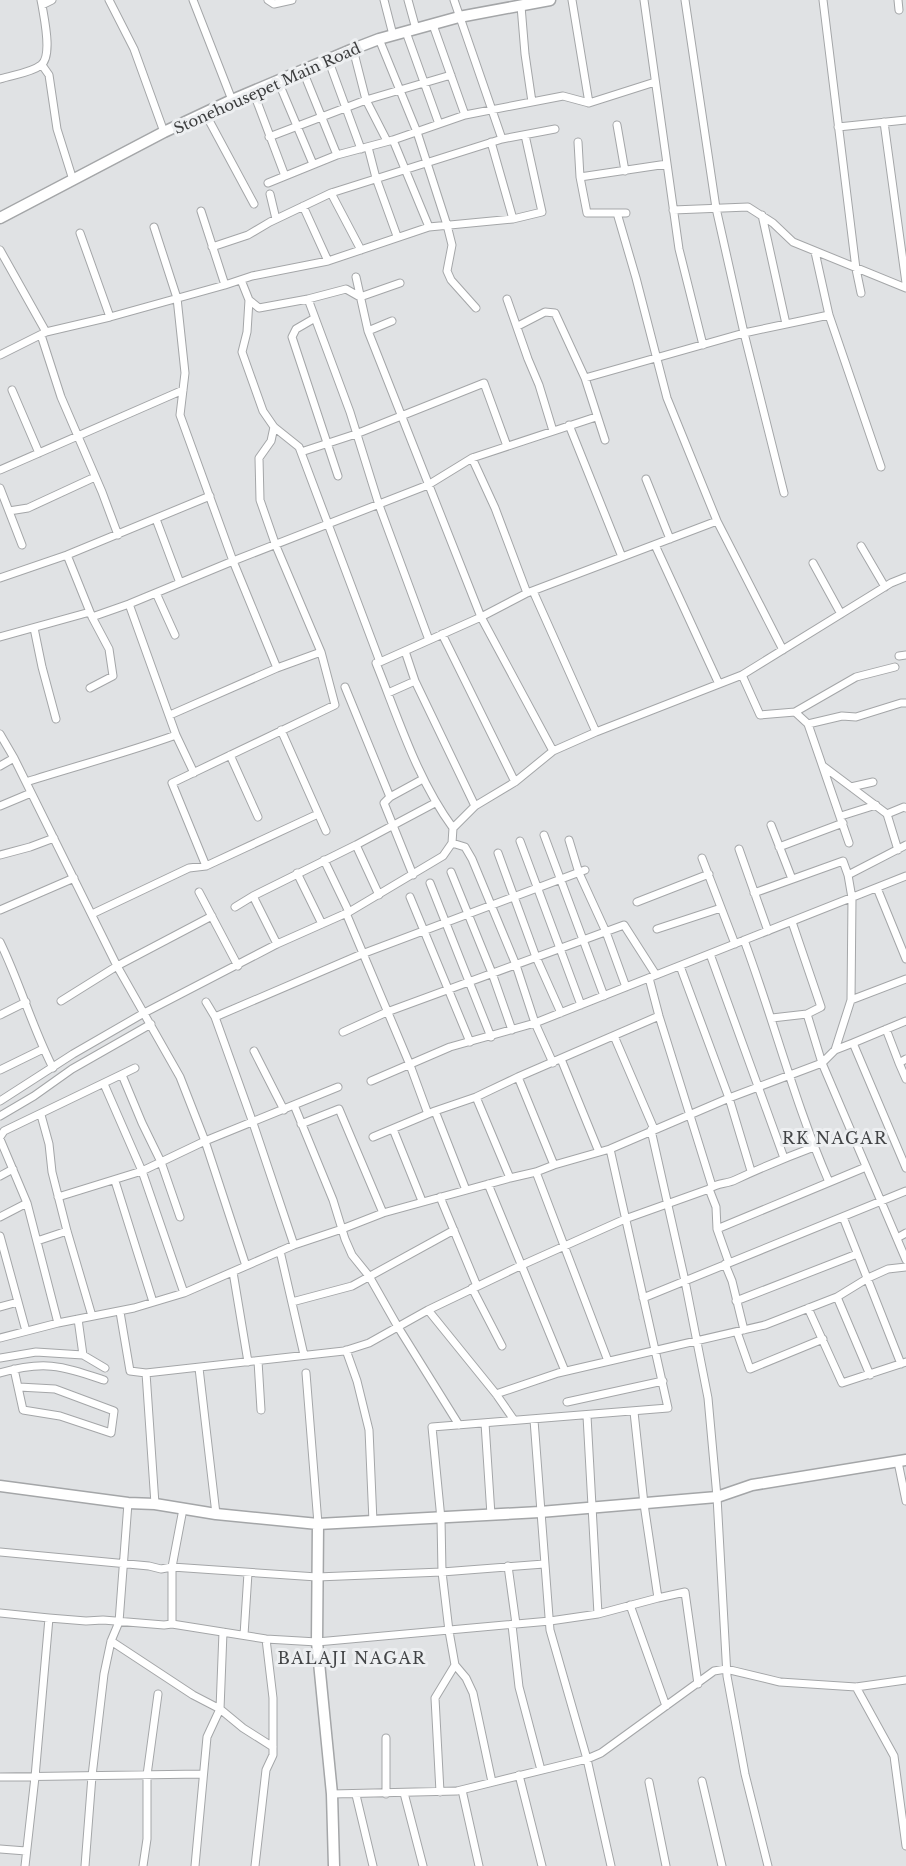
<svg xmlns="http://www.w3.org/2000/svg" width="906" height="1866" viewBox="0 0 906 1866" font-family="'Libre Baskerville',serif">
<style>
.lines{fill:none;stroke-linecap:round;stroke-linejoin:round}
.street-casing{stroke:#a4a6a8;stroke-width:9}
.secondary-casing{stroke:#a4a6a8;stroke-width:13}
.street{stroke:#fff;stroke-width:7}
.secondary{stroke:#fff;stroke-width:10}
.labels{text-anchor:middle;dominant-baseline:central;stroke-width:6;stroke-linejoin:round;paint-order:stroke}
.street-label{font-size:15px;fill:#3c3d3e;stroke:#edeff1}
.neighbourhood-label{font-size:16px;letter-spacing:1.5px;fill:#424446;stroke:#edeff1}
</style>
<rect width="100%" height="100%" fill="#e0e2e4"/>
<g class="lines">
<g class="street-casing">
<path id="street" d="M 41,0 L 42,5 L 52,0
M 109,0 L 134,49 L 164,132
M 193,0 L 232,100
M 268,0 L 274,4 L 292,0
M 384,0 L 393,35
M 408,0 L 416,29
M 454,0 L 502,139
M 572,0 L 589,103
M 644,0 L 679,249 L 703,345
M 685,0 L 716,208 L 744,333 L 784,493
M 823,0 L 856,269 L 861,293
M 898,0 L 899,10
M 521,6 L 525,54 L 532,102
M 433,25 L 465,115
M 406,32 L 439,124
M 379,39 L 417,132 L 447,225 L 452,245 L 447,271 L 451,280 L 476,308
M 353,49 L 366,100 L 387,141
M 328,59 L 361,149
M 42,65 L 49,75 L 57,129 L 73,180
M 303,71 L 337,155
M 0,79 C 12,75 31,73 41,65 C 53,56 44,18 42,5
M 278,81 L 313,164
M 253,91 L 285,176
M 205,113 L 254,204
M 884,122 L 906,283
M 617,125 L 625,171
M 838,127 L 906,120
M 269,137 L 366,100 L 451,75
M 393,140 L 429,227
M 491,142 L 513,219
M 578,142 L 580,177 L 587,213 L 626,213
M 368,147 L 376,178 L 397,236
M 580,177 L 667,164
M 268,183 L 337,155 L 393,140 L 465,115 L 563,96 L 589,103 L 655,82
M 331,193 L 361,250
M 270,194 L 276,219
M 303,206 L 328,261
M 673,210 L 748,207 L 773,223 L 793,242 L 906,288
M 201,211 L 225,285
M 617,213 L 636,278 L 667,398 L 717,521 L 783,650
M 762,215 L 786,324
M 154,227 L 177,298 L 185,373 L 180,415 L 233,561 L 277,668
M 80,233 L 110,317
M 212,247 L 248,235 L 270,222 L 331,193 L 502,139 L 555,129
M 0,250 L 46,332
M 815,252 L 829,315 L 881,467
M 356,277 L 368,331 L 481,617 L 553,751
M 241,280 L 249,300 L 247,332 L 242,352 L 263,411 L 274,427 L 299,447 L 380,662 L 376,663 C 399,720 417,779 453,828
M 308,299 L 346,289 L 360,297 L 400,283
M 507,299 L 528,359 L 539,385 L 553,431
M 249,300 L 259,308 L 308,299 L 350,412 L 379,505 L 429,640
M 315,318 L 296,329 L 292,337 L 338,476
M 518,326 L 545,312 L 555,313 L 585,378 L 605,440
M 368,331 L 392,321
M 41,335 L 61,397 L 102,492 L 118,535
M 0,355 L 46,332 L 110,317 L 225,285 L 252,276 L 328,261 L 429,227 L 513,219 L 542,212 L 525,135
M 585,378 L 744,333 L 829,315
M 12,390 L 39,453
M 569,425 L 622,557
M 301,452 L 356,434 L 484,383 L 507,446
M 472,458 L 495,508 L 527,593
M 0,470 L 183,390
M 646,479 L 670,539
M 0,488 L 22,545
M 9,511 L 28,508 L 95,477
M 156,519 L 180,583
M 655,545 L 719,684
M 861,546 L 885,587
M 67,555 L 92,617 L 109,649 L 113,676 L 90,688
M 813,563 L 841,614
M 0,578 L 67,555 L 210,496
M 533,591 L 596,732
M 156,593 L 175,635
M 129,604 L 176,735 L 194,773
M 92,617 L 129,604 L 233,561 L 428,485 L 472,458 L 596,417
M 34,628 L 42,667 L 56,719
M 442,634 L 515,782
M 0,637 L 90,612
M 405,651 L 415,681 L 475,806
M 899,656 L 906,655
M 380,662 L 481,617 L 527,593 L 717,521
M 742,675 L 760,715 L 795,712 L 856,677 L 895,667
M 345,687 L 390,797
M 388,693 L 415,681
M 795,712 L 808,724 L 849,843
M 170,715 L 277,668 L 321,652
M 808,724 L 842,716 L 856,717 L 901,703 L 906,703
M 281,730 L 326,831
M 0,734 L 14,758 L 117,966 L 180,1077 L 205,1141 L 246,1266
M 230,755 L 258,817
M 0,766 L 14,758
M 823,766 L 887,814 L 898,850
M 26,782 C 76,766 126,753 176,735
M 851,787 L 873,782
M 0,806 L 31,793
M 887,814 L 904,807 L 906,808
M 841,816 L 876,805
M 771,825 L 792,879
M 544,835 L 604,996
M 569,840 L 579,873 L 606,932 L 626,987
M 520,841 L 581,1005
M 452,843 L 465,847 L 472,859 L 516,965 L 535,1023 L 553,1063
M 356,845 L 379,895
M 779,847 L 843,823
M 739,849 L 768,931
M 498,853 L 536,957 L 561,1013
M 0,855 L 30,847 L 54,838
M 702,858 L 735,944
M 324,860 L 349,912
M 206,866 L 172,783 L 335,705 L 321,652 L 276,546 L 260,500 L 259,458 L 271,441 L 274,427
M 451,872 L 492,973 L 512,1030
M 297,873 L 322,924
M 413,875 L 384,803 L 390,797 L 423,779
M 848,875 L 906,845
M 430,883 L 491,1037
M 877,888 L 906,959
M 199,892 L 238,966
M 754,893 L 843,861 L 848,875 L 852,898 L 851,1000 L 835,1050
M 253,896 L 277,944
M 410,897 L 470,1042
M 637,902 L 709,874
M 235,907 L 253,896 L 356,845 L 435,803
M 0,910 L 74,878
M 346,913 L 410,1065 L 428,1114
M 92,914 L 189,868 L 206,866 L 318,814
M 792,922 L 821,1007 L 807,1014 L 822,1063 L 835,1050 L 853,1043
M 657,929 L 721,908
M 744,940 C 774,1021 795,1104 829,1182
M 0,942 C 20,983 32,1027 53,1068
M 710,954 L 784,1158
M 680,966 L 729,1098 L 751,1171
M 649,978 L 659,1016 L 712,1186
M 851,1000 L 906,979
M 61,1001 L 117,966 L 212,916
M 206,1002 L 215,1017 L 253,1123 L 294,1245
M 0,1015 L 26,1002
M 215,1017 L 362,954 L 585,870
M 772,1018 L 807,1014
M 906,1021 L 853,1043 L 906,1168
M 886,1029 L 899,1063
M 343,1032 L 387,1012 L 624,925 L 656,975
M 614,1036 L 654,1129
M 254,1051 L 284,1110
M 561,1059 L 599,1152
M 906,1059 L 899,1063 L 906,1079
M 0,1070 L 43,1049
M 122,1075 L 142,1123 L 161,1162 L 180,1217
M 518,1077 L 554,1165
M 371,1081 L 450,1047 L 535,1023 L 906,876
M 104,1084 L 142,1171 L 184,1293
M 476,1097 L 510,1178
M 0,1101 L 73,1054 L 144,1013 L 277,944 L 349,912 L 443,856 L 452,843 L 453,828 L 475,806 L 515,782 L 553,751 L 596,732 L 742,675 L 891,583 L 906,577
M 294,1105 L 333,1200 L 345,1239 L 352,1255 L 369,1276 L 398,1327 L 459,1425
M 435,1111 L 466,1190
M 41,1115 L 49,1144 L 52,1172 L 67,1231 L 92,1316
M 0,1116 L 34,1096 L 72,1069 L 151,1024
M 301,1124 L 339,1109 L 383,1213
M 393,1129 L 422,1201
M 651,1130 L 685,1281 L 708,1398 L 717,1497 L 727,1676 L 745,1774 L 768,1866
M 0,1137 L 4,1131 L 135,1068
M 373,1137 L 435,1111 L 476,1097 L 518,1077 L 659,1016
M 0,1139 L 27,1203 L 58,1323
M 536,1172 L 608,1361
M 0,1176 L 13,1169
M 115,1181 L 153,1302
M 488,1184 L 565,1371
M 709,1189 L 716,1207 L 717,1229 L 729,1263
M 58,1197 L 142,1171 L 205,1141 L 338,1087
M 440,1197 L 477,1286
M 0,1217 L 27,1203
M 843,1217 L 901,1364
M 717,1229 L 866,1167
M 0,1236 L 26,1331
M 897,1238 L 906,1233
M 37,1241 L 67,1231
M 280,1251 L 304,1355
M 725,1264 L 732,1281 L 744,1330
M 233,1272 L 248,1362
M 472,1288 L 502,1346
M 837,1297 L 870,1375
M 643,1298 L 906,1191
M 736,1301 L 857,1254
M 292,1302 L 352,1286 L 454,1230
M 0,1307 L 18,1302
M 808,1308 L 842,1383 L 906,1362
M 428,1310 L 496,1394 L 514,1420
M 120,1312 L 130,1371 L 146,1373 L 344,1351 L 369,1343 L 428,1310 L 522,1265 L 625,1219 L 709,1189 C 716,1183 727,1184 735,1180 C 761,1168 787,1157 814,1147
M 78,1319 L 83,1355
M 737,1332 L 750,1369 L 823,1339
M 0,1338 L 58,1323 L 134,1308 L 184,1293 L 294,1245 L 342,1229 L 383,1213 L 510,1178 L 536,1172 L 554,1165 L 610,1149 L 729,1098 L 822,1063 L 906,1260
M 346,1350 L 357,1381 L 369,1430 L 373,1522
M 0,1358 L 36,1352 L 83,1355 L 105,1368
M 258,1361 L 261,1410
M 199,1368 L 216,1514
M 14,1369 L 23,1410 L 60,1416 L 111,1433 L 114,1411 L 55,1389 L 19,1387
M 0,1373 C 45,1360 61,1366 104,1380
M 146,1373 L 155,1504
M 306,1373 L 318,1524
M 496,1394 L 558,1373 L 765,1325 L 837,1297 L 868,1278 L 888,1269 L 906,1267
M 567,1402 L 663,1381
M 634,1412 L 644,1504 L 658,1598
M 587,1416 L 598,1614
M 534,1420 L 550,1630 L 587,1759 L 611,1866
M 485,1423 L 491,1515
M 898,1462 L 906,1501
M 0,1552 L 149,1566 L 161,1569 L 172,1567 L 317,1577 L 442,1572 L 544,1564
M 508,1566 L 516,1624
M 630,1605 L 666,1706
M 0,1613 L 49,1618 L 86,1621 L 103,1620 L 164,1625 L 172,1624 L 266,1639 L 317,1642 L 550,1621 L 598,1614 L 658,1598 L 685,1592 L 698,1684
M 172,1624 L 172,1567 L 183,1509
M 512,1625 L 519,1687 L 541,1770
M 244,1635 L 248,1573
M 111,1641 L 193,1695 L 220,1709 L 243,1728 L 273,1747
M 856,1687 L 894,1756 L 906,1846
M 386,1738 L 386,1794
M 519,1775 L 542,1866
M 0,1777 L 202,1774
M 702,1781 L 722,1866
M 492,1782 L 473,1693 L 466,1678 L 455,1665 L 449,1631 L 442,1572 L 441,1519 L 432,1427 L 668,1408 L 610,1149
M 649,1782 L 666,1866
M 462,1790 L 479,1866
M 440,1792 L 435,1698 L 455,1665
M 404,1793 L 423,1866
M 332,1794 L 457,1791 L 587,1759 L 601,1753 L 714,1671 L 726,1669 L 780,1682 L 856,1687 L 906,1680
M 356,1795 L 373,1866
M 0,1849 L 26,1851
M 25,1866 L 35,1777 L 49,1618
M 85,1866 L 92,1776 L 104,1674 L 111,1641 L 119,1622 L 128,1503
M 143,1866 L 147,1839 L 147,1775 L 158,1694
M 195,1866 L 207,1737 L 220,1709 L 223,1632
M 255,1866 L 266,1770 L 273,1755 L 273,1698 L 266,1639"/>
</g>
<g class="secondary-casing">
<path id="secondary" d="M 0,218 L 164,132 L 232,100 L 353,49 L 379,39 L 459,17 L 550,0
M 0,1486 L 128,1503 L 155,1504 L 216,1514 L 318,1524 L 540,1512 L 717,1497 L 752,1485 L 906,1460
M 318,1524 L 317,1642 L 332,1794 L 334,1866"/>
</g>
<use href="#street" class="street"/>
<use href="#secondary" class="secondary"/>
</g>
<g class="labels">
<g class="street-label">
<text transform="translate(267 88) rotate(-24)">Stonehousepet Main Road</text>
</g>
<g class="neighbourhood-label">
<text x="835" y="1138">RK NAGAR</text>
<text x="352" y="1658">BALAJI NAGAR</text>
</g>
</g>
</svg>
